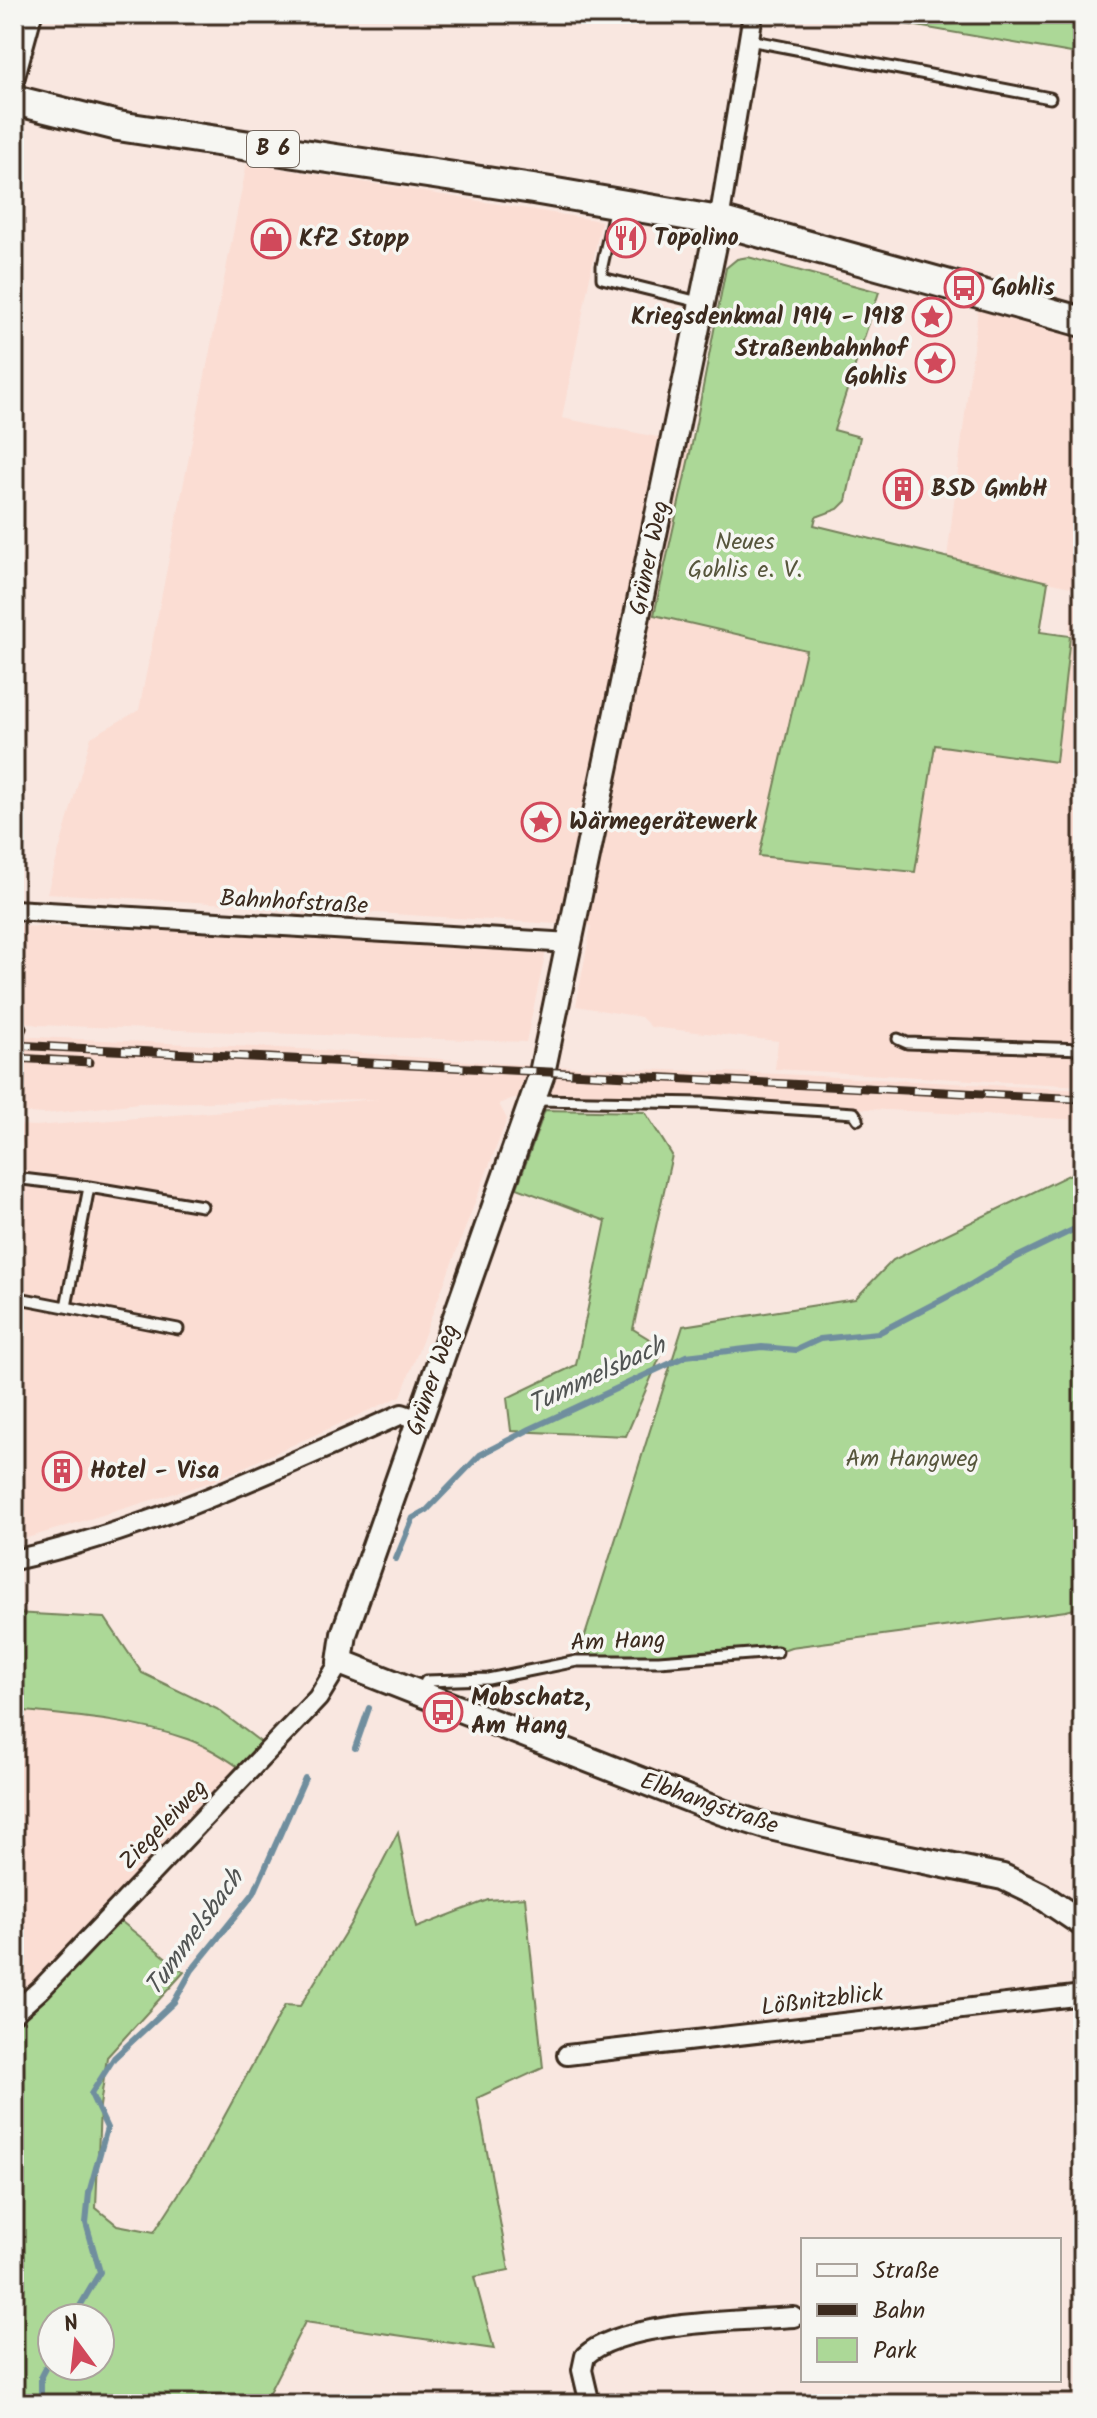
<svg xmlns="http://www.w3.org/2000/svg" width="1097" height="2418" viewBox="0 0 1097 2418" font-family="Kalam,sans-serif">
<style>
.built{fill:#fbddd3}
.green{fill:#acd897;stroke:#74815a;stroke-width:2;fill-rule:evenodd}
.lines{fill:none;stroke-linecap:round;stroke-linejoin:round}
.stream{stroke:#6f8e9e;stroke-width:6}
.lane-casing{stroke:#3b2a1e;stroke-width:15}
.street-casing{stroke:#3b2a1e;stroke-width:24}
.secondary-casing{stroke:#3b2a1e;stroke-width:30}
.primary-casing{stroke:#3b2a1e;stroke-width:34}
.lane{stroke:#f6f6f2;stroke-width:9}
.street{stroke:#f6f6f2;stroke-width:18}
.secondary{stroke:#f6f6f2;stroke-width:24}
.primary{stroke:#f6f6f2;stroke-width:28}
.rail-casing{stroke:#3b2a1e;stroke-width:9}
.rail{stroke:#f6f6f2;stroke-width:6;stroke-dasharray:18;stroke-linecap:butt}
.labels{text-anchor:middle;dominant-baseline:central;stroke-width:7;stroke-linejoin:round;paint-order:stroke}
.shield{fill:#f6f6f2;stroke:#73675e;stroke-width:2}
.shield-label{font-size:22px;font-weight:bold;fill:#3b2a1e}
.poi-label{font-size:24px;font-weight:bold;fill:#3b2a1e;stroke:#f6f6f2;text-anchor:start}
.park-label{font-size:24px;fill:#57563c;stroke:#f6f6f2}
.street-label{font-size:24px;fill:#3b2a1e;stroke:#f6f6f2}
.water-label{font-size:26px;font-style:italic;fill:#515453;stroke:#f6f6f2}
</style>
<rect width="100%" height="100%" fill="#f9e7e0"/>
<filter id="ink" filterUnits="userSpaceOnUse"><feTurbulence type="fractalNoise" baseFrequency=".0125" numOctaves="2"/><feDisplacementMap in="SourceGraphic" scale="16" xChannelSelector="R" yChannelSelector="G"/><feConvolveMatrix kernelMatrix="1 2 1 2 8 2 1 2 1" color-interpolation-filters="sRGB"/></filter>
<g filter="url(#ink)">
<path class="built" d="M 247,163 L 601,221 L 562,418 L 692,444 L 654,615 L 806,650 L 760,856 L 912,873 L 933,745 L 1056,762 L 1074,588 L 947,558 L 978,310 L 1083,336 L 1083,1086 L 775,1069 L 778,1041 L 651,1027 L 641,1017 L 576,1006 L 591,926 L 47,893 L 91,737 L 139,710 Z
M 14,926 L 328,935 L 546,951 L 526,1042 L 37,1025 L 14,1019 Z
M 14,1036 L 320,1050 L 524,1065 L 780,1074 L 1083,1090 L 1083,1120 L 595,1095 L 513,1098 L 499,1104 L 507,1119 L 401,1396 L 211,1482 L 14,1542 L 14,1125 L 36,1126 L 377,1099 L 139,1103 L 45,1114 L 14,1112 Z
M 14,1710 L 101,1719 L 188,1739 L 228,1760 L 247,1773 L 41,1989 L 14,1992 Z"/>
<path class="green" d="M 848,14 L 1083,14 L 1083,55 Z
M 748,257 L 879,292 L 834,430 L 860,437 L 846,501 L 838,509 L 816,517 L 814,525 L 1048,582 L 1040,632 L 1070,636 L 1056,762 L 935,745 L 915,872 L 759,856 L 806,650 L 654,615 L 692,444 L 726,268 L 737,259 Z
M 545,1110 L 645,1112 L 672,1155 L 633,1329 L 664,1348 L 626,1436 L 511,1431 L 507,1398 L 576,1365 L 606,1221 L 517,1188 Z
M 1083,1168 L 1083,1607 L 1066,1611 L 791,1647 L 777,1652 L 577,1661 L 683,1326 L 855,1299 L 893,1260 Z
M 14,1613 L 105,1618 L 142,1673 L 217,1709 L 270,1749 L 247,1773 C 229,1760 208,1746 187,1739 C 132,1720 71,1716 14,1710 Z
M 398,1832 L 416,1928 L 488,1900 L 525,1897 L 543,2068 L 477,2098 L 509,2270 L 474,2277 L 494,2349 L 305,2322 L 263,2404 L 14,2404 L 14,2024 L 117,1918 L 184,1972 L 107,2057 L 100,2106 L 96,2208 L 117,2225 L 154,2232 L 200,2161 L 285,2005 L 300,2006 L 351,1923 ZM 52,2318 L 100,2318 L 100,2366 L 52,2366 Z"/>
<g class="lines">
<path class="stream" d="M 396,1559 L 413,1518 L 427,1510 L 480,1455 L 530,1429 L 686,1356 L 762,1347 L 796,1350 L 820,1339 L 878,1333 L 970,1285 L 1013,1259 L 1083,1225
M 355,1748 L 369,1708
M 73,2318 L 100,2272 L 86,2223 L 89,2193 L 107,2128 L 91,2094 L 114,2058 L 174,2002 L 192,1970 L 254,1893 L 305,1778
M 41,2404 L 41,2376 L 52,2355"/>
<g class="lane-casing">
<path id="lane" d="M 749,40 L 1050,98
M 615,206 L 602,266 L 602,278 L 699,302
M 14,1026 L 20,1028
M 898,1039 L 907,1043 L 1083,1049
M 536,1100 L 704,1103 L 854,1113 L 858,1119
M 14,1178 L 89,1187 L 202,1206
M 14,1297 L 178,1329
M 66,1307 L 89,1187
M 421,1691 L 426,1681 L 488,1679 L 577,1661 L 659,1661 L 777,1652"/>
</g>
<g class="street-casing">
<path id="street" d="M 14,80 L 32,14
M 719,221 L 753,14
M 14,910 L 571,943
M 14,1560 C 150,1530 275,1470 402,1414 L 419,1420
M 14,2013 L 41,1989 L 318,1698 L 340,1662
M 567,2055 L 1083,1995
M 590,2404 L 582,2370 L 585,2356 C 622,2321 742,2321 794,2317"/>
</g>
<g class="secondary-casing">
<path id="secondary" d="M 719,221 L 542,1073 L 344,1634 L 340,1662 L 722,1812 L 766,1826 L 846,1845 L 1003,1877 L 1040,1895 L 1083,1924"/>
</g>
<g class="primary-casing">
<path id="primary" d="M 14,100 L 118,126 L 533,189 L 719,221 L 1083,322"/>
</g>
<use href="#lane" class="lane"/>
<use href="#street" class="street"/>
<use href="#secondary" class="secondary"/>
<use href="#primary" class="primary"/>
<g class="rail-casing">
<path id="rail" d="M 14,1045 L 1083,1099
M 14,1058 L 90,1062"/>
</g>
<use href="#rail" class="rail"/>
</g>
</g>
<defs>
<g id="restaurant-ring" transform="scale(2)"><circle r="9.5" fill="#f6f6f2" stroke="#d1495b" stroke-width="1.5"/><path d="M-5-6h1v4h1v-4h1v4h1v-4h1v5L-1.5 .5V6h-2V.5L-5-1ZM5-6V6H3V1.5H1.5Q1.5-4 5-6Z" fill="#d1495b"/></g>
<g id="shop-ring" transform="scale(2)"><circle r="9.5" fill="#f6f6f2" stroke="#d1495b" stroke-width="1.5"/><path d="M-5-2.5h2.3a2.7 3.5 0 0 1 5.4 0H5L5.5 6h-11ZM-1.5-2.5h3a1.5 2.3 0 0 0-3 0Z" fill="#d1495b"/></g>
<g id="bus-ring" transform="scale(2)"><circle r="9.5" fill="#f6f6f2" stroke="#d1495b" stroke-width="1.5"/><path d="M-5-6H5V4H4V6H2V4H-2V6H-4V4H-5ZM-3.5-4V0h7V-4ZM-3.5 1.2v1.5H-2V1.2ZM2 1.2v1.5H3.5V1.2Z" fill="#d1495b"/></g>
<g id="sight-ring" transform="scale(2)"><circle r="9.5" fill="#f6f6f2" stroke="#d1495b" stroke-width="1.5"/><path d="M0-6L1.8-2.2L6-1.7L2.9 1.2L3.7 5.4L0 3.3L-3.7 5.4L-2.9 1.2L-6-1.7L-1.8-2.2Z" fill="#d1495b"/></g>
<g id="building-ring" transform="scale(2)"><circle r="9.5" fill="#f6f6f2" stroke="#d1495b" stroke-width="1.5"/><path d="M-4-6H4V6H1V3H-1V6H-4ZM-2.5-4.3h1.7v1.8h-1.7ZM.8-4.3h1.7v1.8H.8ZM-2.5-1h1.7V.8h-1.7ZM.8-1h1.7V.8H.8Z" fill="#d1495b"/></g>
</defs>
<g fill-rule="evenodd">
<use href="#restaurant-ring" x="626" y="238"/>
<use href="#shop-ring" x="271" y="239"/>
<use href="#bus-ring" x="964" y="288"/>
<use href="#sight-ring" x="932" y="317"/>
<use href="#sight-ring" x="935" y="363"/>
<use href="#building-ring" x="903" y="489"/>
<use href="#sight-ring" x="541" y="822"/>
<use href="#building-ring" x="62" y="1471"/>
<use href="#bus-ring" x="443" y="1712"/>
</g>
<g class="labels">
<rect class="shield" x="247" y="131" width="52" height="36" rx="6"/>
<g class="shield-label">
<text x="273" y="149">B 6</text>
</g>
<g class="poi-label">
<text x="654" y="238">Topolino</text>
<text x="299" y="239">KfZ Stopp</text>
<text x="992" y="288">Gohlis</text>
<text x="904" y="317" text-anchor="end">Kriegsdenkmal 1914 - 1918</text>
<text x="907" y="349" text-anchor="end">Straßenbahnhof<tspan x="907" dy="28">Gohlis</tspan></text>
<text x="931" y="489">BSD GmbH</text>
<text x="569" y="822">Wärmegerätewerk</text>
<text x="90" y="1471">Hotel - Visa</text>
<text x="471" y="1698">Mobschatz,<tspan x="471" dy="28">Am Hang</tspan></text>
</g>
<g class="park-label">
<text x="745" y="542">Neues<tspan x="745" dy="28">Gohlis e. V.</tspan></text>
<text x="912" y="1459">Am Hangweg</text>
</g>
<g class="street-label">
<text transform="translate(650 558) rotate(-78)">Grüner Weg</text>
<text transform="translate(294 903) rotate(3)">Bahnhofstraße</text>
<text transform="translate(433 1380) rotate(-71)">Grüner Weg</text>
<text transform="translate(618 1642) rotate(-2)">Am Hang</text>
<text transform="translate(709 1804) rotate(19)">Elbhangstraße</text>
<text transform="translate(164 1825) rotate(-46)">Ziegeleiweg</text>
<text transform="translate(822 2001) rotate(-7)">Lößnitzblick</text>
</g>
<g class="water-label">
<text transform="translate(597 1376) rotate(-25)">Tummelsbach</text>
<text transform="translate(195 1933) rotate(-54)">Tummelsbach</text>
</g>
</g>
<rect width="1097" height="2418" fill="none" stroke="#f6f6f2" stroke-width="48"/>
<rect x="24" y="24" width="1049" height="2370" fill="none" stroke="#3b2a1e" stroke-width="3" filter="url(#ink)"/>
<rect x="801" y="2238" width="260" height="144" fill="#f6f6f2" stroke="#aba49d" stroke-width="2"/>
<rect x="817" y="2264" width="40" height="12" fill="#f6f6f2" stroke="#aba49d" stroke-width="2"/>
<text x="873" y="2278" font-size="24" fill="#3b2a1e">Straße</text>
<rect x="817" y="2304" width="40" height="12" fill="#3b2a1e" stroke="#aba49d" stroke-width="2"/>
<text x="873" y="2318" font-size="24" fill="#3b2a1e">Bahn</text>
<rect x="817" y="2338" width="40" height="24" fill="#acd897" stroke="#aba49d" stroke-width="2"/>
<text x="873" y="2358" font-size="24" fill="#3b2a1e">Park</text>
<g transform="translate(76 2342) rotate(345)"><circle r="38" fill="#f6f6f2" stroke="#aba49d" stroke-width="2"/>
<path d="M0-6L14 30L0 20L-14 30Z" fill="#d1495b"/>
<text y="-12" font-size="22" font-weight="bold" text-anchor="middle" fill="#3b2a1e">N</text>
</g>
</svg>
